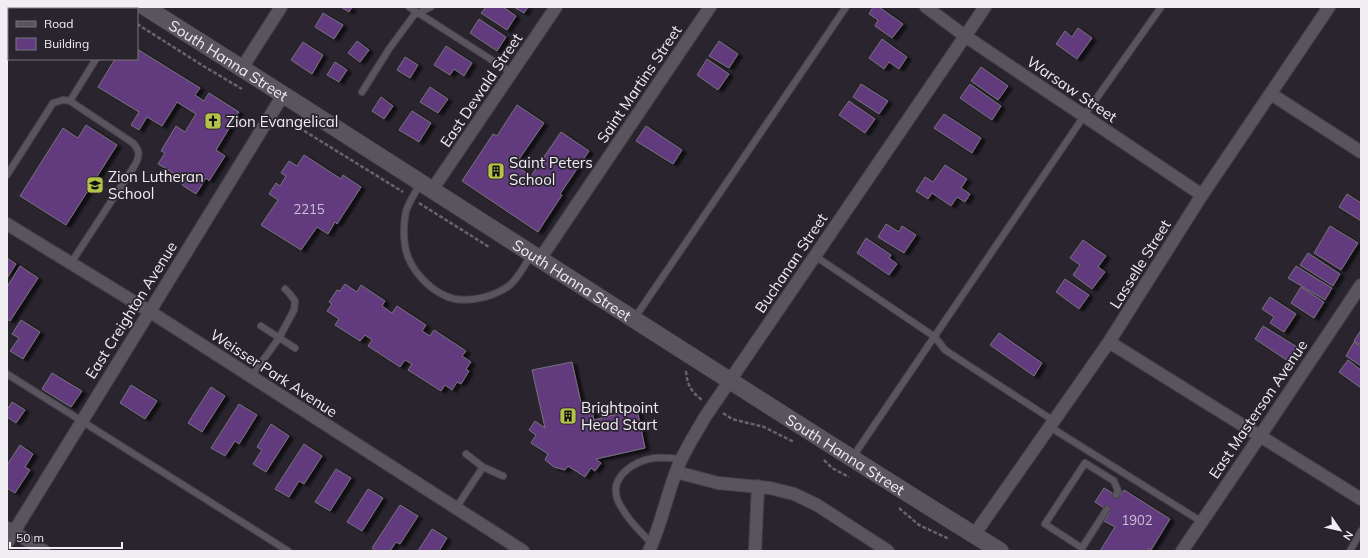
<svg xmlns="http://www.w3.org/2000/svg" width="1368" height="558" viewBox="0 0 1368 558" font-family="Mulish,sans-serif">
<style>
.building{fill:#623b7e;stroke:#77727c;filter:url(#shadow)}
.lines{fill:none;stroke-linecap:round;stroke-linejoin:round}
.lane-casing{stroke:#47434a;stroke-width:8}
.street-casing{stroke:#47434a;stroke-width:14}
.secondary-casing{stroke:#47434a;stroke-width:18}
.path{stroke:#68646c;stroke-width:2.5;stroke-dasharray:4 2;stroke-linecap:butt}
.lane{stroke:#59545d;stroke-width:6}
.street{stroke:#59545d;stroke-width:12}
.secondary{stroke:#59545d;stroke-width:17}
.labels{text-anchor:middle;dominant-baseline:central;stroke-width:3.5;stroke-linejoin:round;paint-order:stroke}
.number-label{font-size:13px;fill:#ccc0d6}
.street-label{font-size:15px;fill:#f0edf3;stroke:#29242d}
.poi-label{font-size:15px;fill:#f0edf3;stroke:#29242d;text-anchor:start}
</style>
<defs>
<filter id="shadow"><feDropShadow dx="4.5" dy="2.5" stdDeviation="1" flood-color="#0009"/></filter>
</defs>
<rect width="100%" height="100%" fill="#29242d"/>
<path class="building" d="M 341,7 L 352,7 L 349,12 Z
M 486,7 L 503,7 L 516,16 L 507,30 L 481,13 Z
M 514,7 L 528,7 L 524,13 Z
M 873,7 L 879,7 L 903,24 L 892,38 L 875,26 L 878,20 L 869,14 Z
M 323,13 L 343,25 L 334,39 L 315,27 Z
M 479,19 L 506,37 L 497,51 L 470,33 Z
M 1078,28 L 1092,38 L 1077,59 L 1056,44 L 1065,31 L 1072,37 Z
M 882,39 L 907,57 L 899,69 L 889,62 L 884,69 L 869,58 Z
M 357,41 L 369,50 L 360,62 L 348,53 Z
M 719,41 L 738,54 L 729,68 L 709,56 Z
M 303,42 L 323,55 L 312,74 L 291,60 Z
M 446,46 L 472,63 L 464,76 L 454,69 L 450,75 L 434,65 Z
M 137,49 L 200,88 L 195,95 L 204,101 L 209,93 L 239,112 L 216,150 L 225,156 L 209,181 L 206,178 L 196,194 L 182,185 L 185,180 L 158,164 L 165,153 L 161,151 L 176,126 L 185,132 L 196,114 L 177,102 L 162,126 L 147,117 L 139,130 L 131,125 L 139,112 L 98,87 L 115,59 L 137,59 Z
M 405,57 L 418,65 L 410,78 L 397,70 Z
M 707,59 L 729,74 L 718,90 L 697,75 Z
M 335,62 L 347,70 L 339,82 L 327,75 Z
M 981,67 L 1008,86 L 998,100 L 971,81 Z
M 861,84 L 888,101 L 879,114 L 853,97 Z
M 970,84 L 1001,106 L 992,120 L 960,98 Z
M 430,87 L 448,99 L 438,113 L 420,102 Z
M 381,97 L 393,106 L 384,119 L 372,111 Z
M 849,101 L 875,119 L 865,133 L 839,115 Z
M 517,105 L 544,123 L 515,165 L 531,176 L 561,132 L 589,151 L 560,194 L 562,195 L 538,232 L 462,181 L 493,134 L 497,136 Z
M 412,111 L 431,123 L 419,142 L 399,130 Z
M 944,114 L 981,138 L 972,153 L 934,128 Z
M 86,125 L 117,145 L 66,225 L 20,196 L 63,128 L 78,138 Z
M 646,126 L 682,150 L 673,164 L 636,141 Z
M 304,155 L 341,179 L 343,175 L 361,187 L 337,224 L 335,222 L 328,234 L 317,227 L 301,250 L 261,225 L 278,200 L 269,194 L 276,183 L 280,186 L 286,176 L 281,173 L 289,161 L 297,166 Z
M 945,165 L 967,179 L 961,188 L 970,194 L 965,202 L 957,197 L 951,206 L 932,193 L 928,199 L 916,191 L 925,177 L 933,182 Z
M 1347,194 L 1361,203 L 1361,221 L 1339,207 Z
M 886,224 L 899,232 L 902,226 L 916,235 L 904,253 L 878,237 Z
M 1330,226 L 1358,243 L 1341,270 L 1314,253 Z
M 866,238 L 891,255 L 889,258 L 897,264 L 889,275 L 857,253 Z
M 1083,240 L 1106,256 L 1098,267 L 1105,272 L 1092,289 L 1073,275 L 1080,265 L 1070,258 Z
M 1308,253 L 1340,274 L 1333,286 L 1300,265 Z
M 7,258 L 16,264 L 7,278 Z
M 20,266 L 38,278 L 10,321 L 7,319 L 7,287 Z
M 1296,266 L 1332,288 L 1325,300 L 1288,278 Z
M 1065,279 L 1089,295 L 1079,309 L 1056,292 Z
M 345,284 L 357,292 L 361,285 L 385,301 L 382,306 L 392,313 L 397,306 L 426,325 L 422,331 L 430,336 L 434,330 L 466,351 L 462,356 L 471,362 L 466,369 L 469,371 L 461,384 L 457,382 L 452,390 L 445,385 L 441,391 L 408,370 L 412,364 L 405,360 L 400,367 L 368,346 L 372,340 L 365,335 L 360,341 L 335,325 L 339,319 L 327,311 L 332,304 L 329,302 L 337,290 L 340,291 Z
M 1301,287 L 1324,302 L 1314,318 L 1291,303 Z
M 1270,297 L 1296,314 L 1284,332 L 1270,323 L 1274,317 L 1262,309 Z
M 21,320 L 40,332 L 23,359 L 10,351 L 19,338 L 12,334 Z
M 1263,326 L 1297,347 L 1288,361 L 1255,339 Z
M 1361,330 L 1361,345 L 1354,341 Z
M 999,333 L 1042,363 L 1034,376 L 990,345 Z
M 1354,342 L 1361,347 L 1361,366 L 1346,356 Z
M 1348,360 L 1361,370 L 1361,388 L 1339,372 Z
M 572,362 L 583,412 L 592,410 L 594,420 L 637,409 L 645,448 L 596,459 L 601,463 L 595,471 L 591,468 L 585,477 L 568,466 L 565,470 L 554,467 L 545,460 L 548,454 L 531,443 L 536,435 L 529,430 L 535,421 L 545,428 L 532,370 Z
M 52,373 L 82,391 L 71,407 L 42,389 Z
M 131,385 L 157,401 L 145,419 L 120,403 Z
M 211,387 L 225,396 L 202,432 L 188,423 Z
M 12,402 L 25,410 L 16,423 L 7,417 L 7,410 Z
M 239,404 L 257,415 L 239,444 L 235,441 L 225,456 L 211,448 Z
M 271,424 L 289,436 L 266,472 L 253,464 L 262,450 L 257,447 Z
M 304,444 L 322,456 L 304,484 L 299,481 L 289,497 L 275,489 Z
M 20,445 L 33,454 L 25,467 L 30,470 L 15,493 L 7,488 L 7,465 Z
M 336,469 L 351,478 L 330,511 L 315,502 Z
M 1104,488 L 1119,497 L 1124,490 L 1170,519 L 1151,550 L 1149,548 L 1148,551 L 1100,551 L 1115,527 L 1104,521 L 1110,512 L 1095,502 Z
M 368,489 L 383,498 L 362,531 L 347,522 Z
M 400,505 L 418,516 L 400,544 L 396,542 L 390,551 L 376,551 L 372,548 Z
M 432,529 L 447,538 L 439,551 L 418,551 Z"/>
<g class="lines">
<g class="lane-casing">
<path id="lane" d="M 409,7 L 512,73
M 127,9 L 128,7
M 362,92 L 389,49 L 414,15 L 431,7
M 70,101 L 96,59
M 7,175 L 53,103 L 63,100 L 70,101 L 133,143 C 140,151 140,155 135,165 L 71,263
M 420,184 C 415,193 409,202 406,211 C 403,225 403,244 408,257 C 415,275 435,295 455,299 C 473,302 496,296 510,285 C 519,277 525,265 531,255
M 815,256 L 935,337 L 945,350 L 1054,421
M 634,319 L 846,7
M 261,326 L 295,348
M 7,374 L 288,551
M 251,377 L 279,338 L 294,310 L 295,301 L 289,293 L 285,289
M 1050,427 L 1202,522
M 466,454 L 483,467
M 852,458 L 1084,116 L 1161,7
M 456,508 L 483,467 L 503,476
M 652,544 C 640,531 626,518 618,501 C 608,477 634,461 654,458 C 663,457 672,458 681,459
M 1082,548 L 1045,524 L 1085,463 L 1114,481 L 1118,491 L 1116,495
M 1082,551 L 1082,548 L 1107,509
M 1350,551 L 1361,531"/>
</g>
<g class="street-casing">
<path id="street" d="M 926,7 L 965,36 L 1202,195
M 242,68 L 281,7
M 1271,94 L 1361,152
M 432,190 L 556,7
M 7,224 L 149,311 L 523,551
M 540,259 L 710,7
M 1109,342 L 1361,499
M 676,472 L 718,483 L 770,488 L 794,494 L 817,505 L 888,551
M 8,528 L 44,551
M 974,535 L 1109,342 L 1202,195 L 1329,7
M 7,543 L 283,95
M 649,551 C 661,525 666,498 676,472 C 683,452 695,435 705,417 L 985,7
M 755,551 L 758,486
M 1182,551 L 1260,436 L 1361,285"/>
</g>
<g class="secondary-casing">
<g id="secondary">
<path id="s1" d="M 145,7 C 431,187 713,373 1000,551"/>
</g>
</g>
<path class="path" d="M 109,7 L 113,9
M 33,9 L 34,7
M 137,24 L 205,67 L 242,89
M 7,49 L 9,46
M 284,120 L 285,119 L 403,192
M 419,203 L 489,247
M 686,371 C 687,384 691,392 702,400
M 723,413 L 732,419 L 764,427 L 794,442
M 824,460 L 832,468 L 849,477
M 899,508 L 919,525 L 949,539"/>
<use href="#lane" class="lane"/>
<use href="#street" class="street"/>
<use href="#secondary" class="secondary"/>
</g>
<defs>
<g id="church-square" transform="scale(0.9)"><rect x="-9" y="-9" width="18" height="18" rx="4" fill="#b5c249" stroke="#29242d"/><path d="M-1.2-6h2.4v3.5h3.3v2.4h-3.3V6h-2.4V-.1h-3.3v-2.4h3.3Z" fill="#111"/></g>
<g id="building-square" transform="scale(0.9)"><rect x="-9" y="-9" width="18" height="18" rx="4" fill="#b5c249" stroke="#29242d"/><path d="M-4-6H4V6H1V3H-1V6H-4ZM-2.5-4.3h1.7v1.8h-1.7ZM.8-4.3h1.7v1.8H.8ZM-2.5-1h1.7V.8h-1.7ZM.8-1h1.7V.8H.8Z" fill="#111"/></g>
<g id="school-square" transform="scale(0.9)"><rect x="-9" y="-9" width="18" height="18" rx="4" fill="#b5c249" stroke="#29242d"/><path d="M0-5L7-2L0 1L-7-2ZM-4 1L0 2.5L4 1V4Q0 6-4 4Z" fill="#111"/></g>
</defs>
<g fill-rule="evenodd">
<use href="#church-square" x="213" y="121"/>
<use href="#building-square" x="496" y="171"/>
<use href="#school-square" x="95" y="185"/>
<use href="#building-square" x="568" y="416"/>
</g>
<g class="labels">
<g class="number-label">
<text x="309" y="209">2215</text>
<text x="1137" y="520">1902</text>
</g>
<g class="street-label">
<text stroke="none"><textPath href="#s1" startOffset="99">South Hanna Street</textPath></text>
<text transform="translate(639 84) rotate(-56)">Saint Martins Street</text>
<text transform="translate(1072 89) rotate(34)">Warsaw Street</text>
<text transform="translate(481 90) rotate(-56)">East Dewald Street</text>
<text transform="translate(791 263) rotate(-56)">Buchanan Street</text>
<text transform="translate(1140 264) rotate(-58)">Lasselle Street</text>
<text stroke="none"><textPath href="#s1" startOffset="507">South Hanna Street</textPath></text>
<text transform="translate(131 310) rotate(-58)">East Creighton Avenue</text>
<text transform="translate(274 373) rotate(33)">Weisser Park Avenue</text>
<text transform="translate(1258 409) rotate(-56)">East Masterson Avenue</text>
<text stroke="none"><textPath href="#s1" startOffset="831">South Hanna Street</textPath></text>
</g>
<g class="poi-label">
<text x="226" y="121">Zion Evangelical</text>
<text x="509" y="162">Saint Peters<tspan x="509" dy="17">School</tspan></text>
<text x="108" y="176">Zion Lutheran<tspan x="108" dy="17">School</tspan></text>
<text x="581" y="407">Brightpoint<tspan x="581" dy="17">Head Start</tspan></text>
</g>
</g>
<rect width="1368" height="558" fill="none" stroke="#f0edf3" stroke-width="16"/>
<rect x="8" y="8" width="130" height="52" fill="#29242d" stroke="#79747c"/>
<rect x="16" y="21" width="20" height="6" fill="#59545d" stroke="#79747c"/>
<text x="44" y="28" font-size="12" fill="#f0edf3">Road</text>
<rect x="16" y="38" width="20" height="12" fill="#623b7e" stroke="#79747c"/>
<text x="44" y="48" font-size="12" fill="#f0edf3">Building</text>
<g transform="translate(1340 530) rotate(124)" stroke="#29242d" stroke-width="3" paint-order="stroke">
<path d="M0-3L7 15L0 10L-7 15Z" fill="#f0edf3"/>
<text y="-6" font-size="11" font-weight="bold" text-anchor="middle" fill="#f0edf3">N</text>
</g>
<path d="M10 542v6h112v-6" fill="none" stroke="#f0edf3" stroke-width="2"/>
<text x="16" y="542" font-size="12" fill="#f0edf3" stroke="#29242d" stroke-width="3" paint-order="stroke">50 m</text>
</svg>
